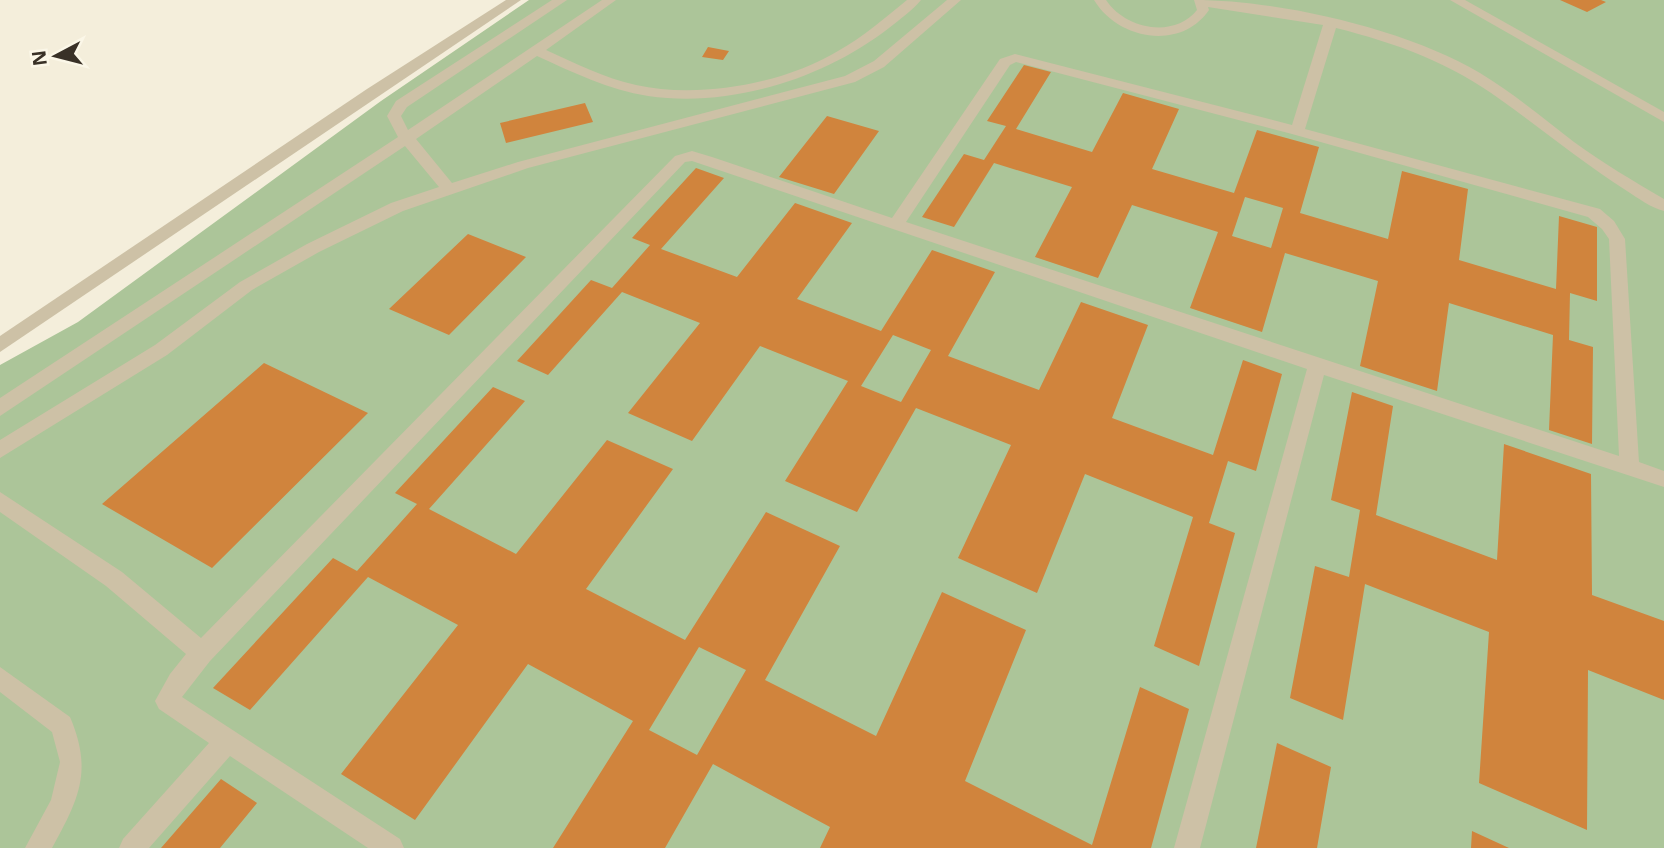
<svg xmlns="http://www.w3.org/2000/svg" width="1664" height="848" viewBox="0 0 1664 848" font-family="'Open Sans',sans-serif">
<style>
.green{fill:#acc599}
.building{fill:#d0843d;fill-rule:evenodd}
.lines{fill:none;stroke-linecap:round;stroke-linejoin:round}
.service{fill:#cdc1a6;fill-rule:evenodd}
.minor{fill:#cdc1a6;fill-rule:evenodd}
</style>
<rect width="100%" height="100%" fill="#f4eedb"/>
<path class="green" d="M 529,0 L 1664,0 L 1664,848 L 0,848 L 0,365 L 78,322 L 381,101 Z"/>
<path class="building" d="M 1560,0 L 1601,0 L 1606,2 L 1587,12 Z
M 708,47 L 729,51 L 723,60 L 702,57 Z
M 1024,65 L 1051,72 L 1016,129 L 1092,152 L 1123,93 L 1179,109 L 1152,169 L 1234,193 L 1257,130 L 1319,147 L 1300,213 L 1388,239 L 1402,171 L 1468,189 L 1459,260 L 1556,289 L 1559,216 L 1597,227 L 1597,301 L 1570,293 L 1569,340 L 1593,347 L 1592,444 L 1549,430 L 1553,335 L 1449,303 L 1437,391 L 1360,366 L 1378,281 L 1285,253 L 1262,332 L 1190,308 L 1218,232 L 1132,205 L 1098,278 L 1035,257 L 1072,187 L 994,163 L 954,227 L 922,217 L 964,154 L 984,160 L 1006,126 L 987,121 ZM 1245,197 L 1283,208 L 1271,248 L 1232,236 Z
M 585,103 L 593,122 L 506,143 L 500,123 Z
M 827,116 L 879,131 L 834,194 L 779,177 Z
M 696,168 L 724,178 L 661,249 L 737,277 L 795,203 L 852,223 L 797,299 L 881,331 L 932,250 L 995,272 L 948,356 L 1039,390 L 1081,302 L 1148,325 L 1112,418 L 1213,455 L 1243,360 L 1282,374 L 1256,471 L 1228,461 L 1209,523 L 1235,533 L 1199,666 L 1154,646 L 1193,517 L 1085,474 L 1037,593 L 958,558 L 1011,445 L 916,408 L 857,512 L 785,481 L 848,381 L 760,346 L 692,441 L 628,413 L 700,323 L 622,292 L 548,375 L 517,361 L 591,280 L 612,288 L 650,245 L 632,238 ZM 893,335 L 931,350 L 901,402 L 861,386 Z
M 468,234 L 526,257 L 449,335 L 389,309 Z
M 264,363 L 368,413 L 212,568 L 102,504 Z
M 493,387 L 525,401 L 429,509 L 516,554 L 607,440 L 673,469 L 586,589 L 685,640 L 766,512 L 840,546 L 765,680 L 876,736 L 942,592 L 1026,630 L 965,781 L 1092,845 L 1140,687 L 1189,709 L 1151,848 L 820,848 L 830,827 L 713,764 L 665,848 L 553,848 L 633,721 L 528,664 L 415,820 L 341,774 L 458,625 L 368,577 L 250,710 L 213,688 L 333,558 L 357,571 L 417,504 L 395,493 ZM 699,647 L 746,670 L 697,755 L 649,730 Z
M 1352,392 L 1393,406 L 1376,515 L 1497,560 L 1504,444 L 1591,474 L 1592,595 L 1664,621 L 1664,700 L 1588,670 L 1587,830 L 1479,783 L 1489,632 L 1365,584 L 1343,720 L 1290,698 L 1315,566 L 1349,577 L 1360,510 L 1331,500 Z
M 1277,743 L 1331,767 L 1317,848 L 1256,848 Z
M 221,779 L 257,803 L 220,848 L 161,848 Z
M 1472,831 L 1509,848 L 1471,848 Z"/>
<g class="lines">
<path class="service" d="M 552,0 L 567,0 L 407,107 L 401,116 L 408,130 L 602,0 L 616,0 L 546,50 C 575,63 604,78 636,85 C 699,99 783,84 838,51 C 863,37 885,18 907,0 L 921,0 C 912,11 900,19 889,28 C 823,79 731,108 648,96 C 609,90 572,72 537,56 L 416,139 L 452,183 L 518,162 L 845,76 L 874,61 L 947,0 L 961,0 L 884,67 L 855,82 L 528,168 L 403,211 L 319,252 L 252,290 L 167,355 L 0,458 L 0,440 L 155,345 L 240,282 L 307,244 L 391,203 L 439,187 L 405,146 L 0,416 L 0,398 L 398,137 L 387,116 L 396,101 Z
M 1094,0 L 1106,0 C 1125,29 1174,39 1197,10 L 1194,0 C 1279,0 1406,29 1480,73 C 1513,93 1543,118 1574,142 C 1603,163 1633,181 1664,199 L 1664,211 C 1651,208 1638,198 1627,191 C 1583,163 1543,130 1501,100 C 1451,63 1396,43 1336,28 L 1305,129 L 1600,209 L 1614,221 L 1625,239 L 1639,462 L 1664,471 L 1664,487 L 1324,375 L 1200,848 L 1174,848 L 1307,369 L 692,161 L 685,162 L 210,661 L 182,697 L 400,839 L 404,848 L 368,848 L 230,756 L 149,848 L 119,848 L 123,839 L 209,743 L 159,709 L 155,701 L 170,674 L 186,654 L 106,586 L 0,512 L 0,492 L 122,572 L 201,638 L 675,156 L 692,151 L 712,157 L 892,218 L 1000,59 L 1015,54 L 1292,125 L 1323,25 L 1208,7 L 1209,10 C 1181,51 1118,40 1094,0 ZM 1016,62 L 1292,134 L 1588,217 L 1602,229 L 1609,239 L 1619,456 L 906,222 L 1010,65 Z
M 1450,0 L 1465,0 L 1664,112 L 1664,122 Z
M 0,667 L 70,717 C 93,771 79,799 52,848 L 25,848 L 51,800 L 60,762 L 52,732 L 0,692 Z"/>
<path class="minor" d="M 506,0 L 521,0 L 0,352 L 0,336 L 367,89 Z"/>
</g>
<g transform="translate(56 56) rotate(263)" stroke="#fbf7e8" stroke-width="5" paint-order="stroke">
<path d="M0-5L12 26L0 18L-12 26Z" fill="#393127"/>
<text y="-10" font-size="19" font-weight="bold" text-anchor="middle" fill="#393127">N</text>
</g>
</svg>
